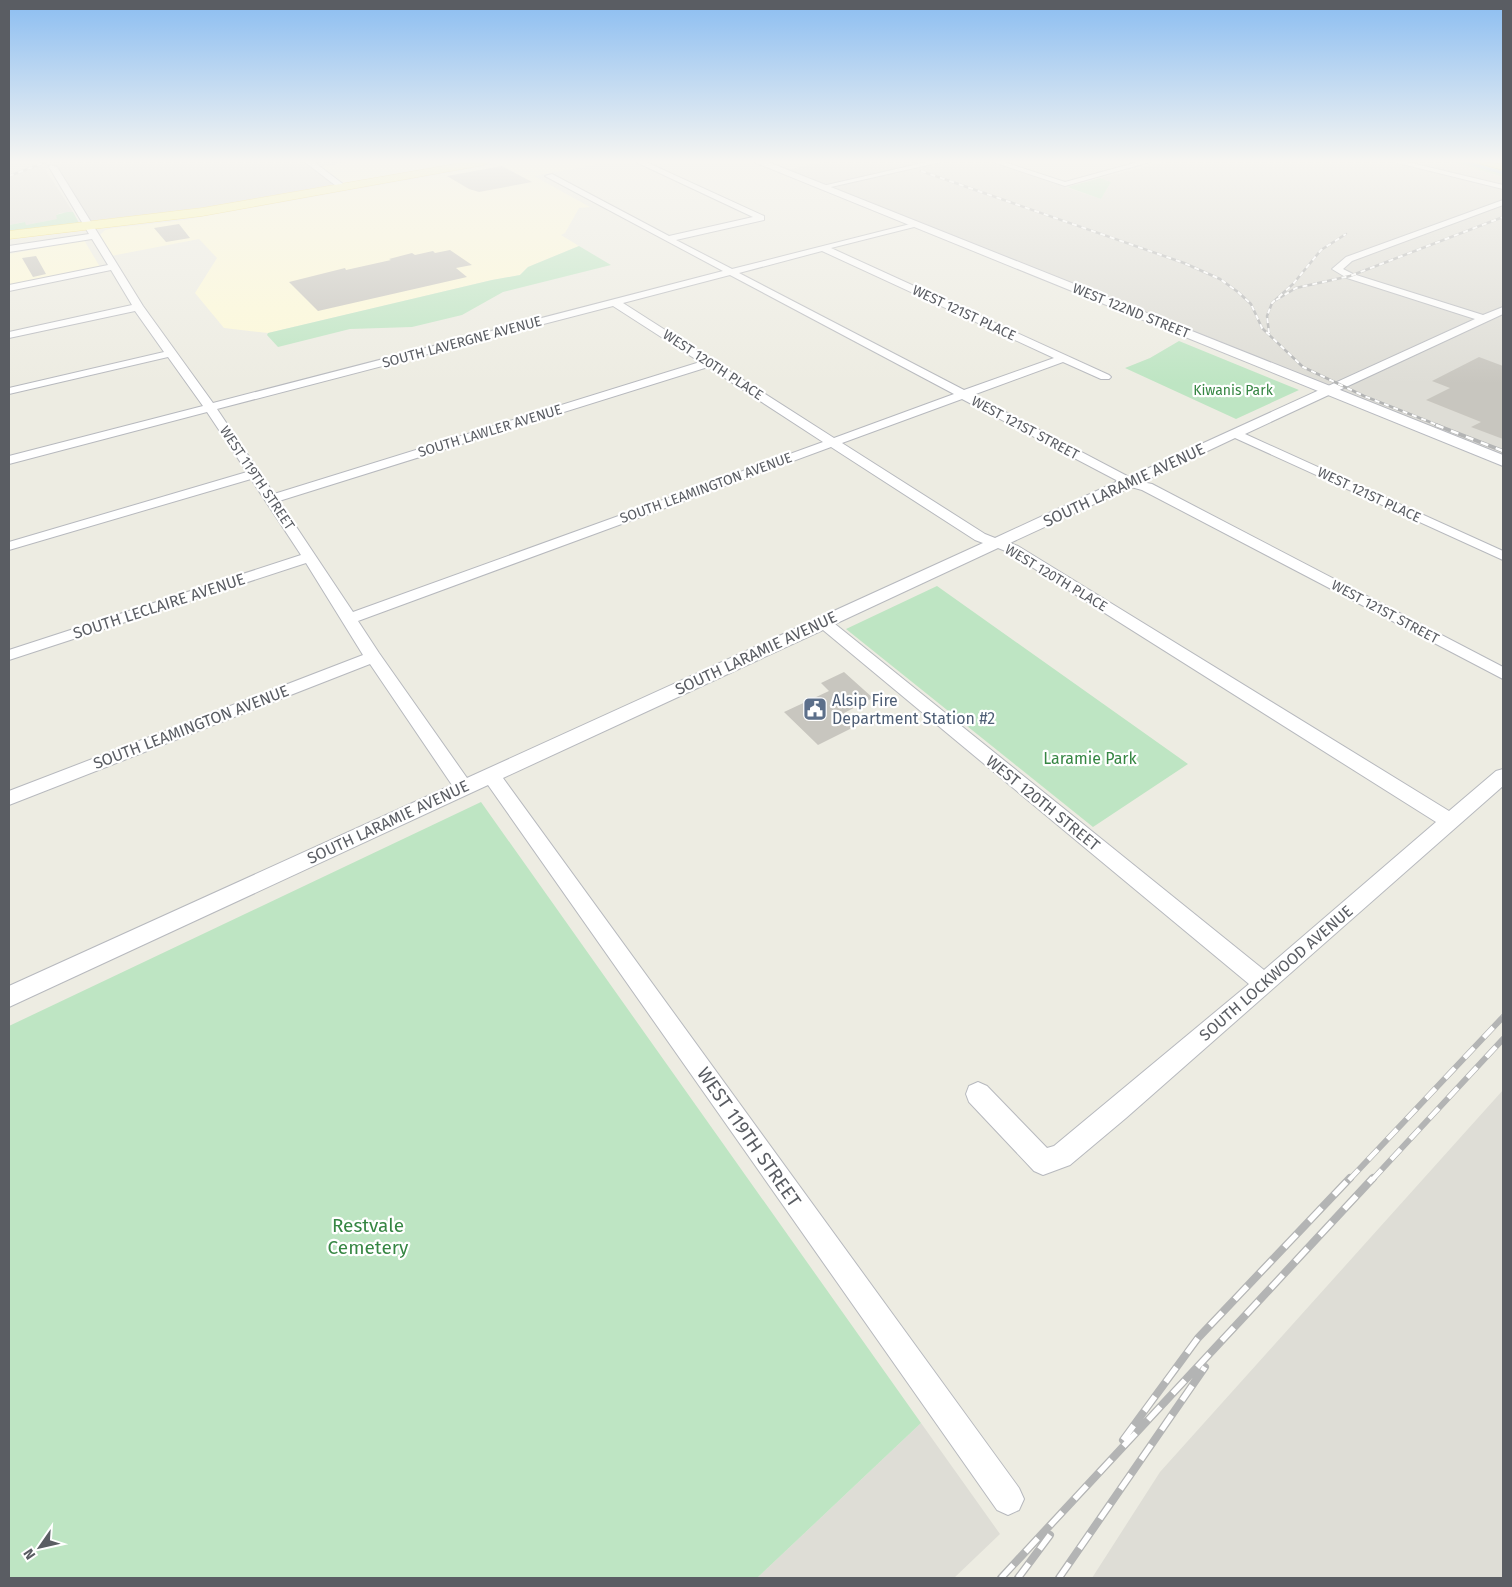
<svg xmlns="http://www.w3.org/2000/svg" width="1512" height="1587" viewBox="0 0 1512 1587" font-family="'Fira Sans',sans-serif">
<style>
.commercial{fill:#fdf9d7}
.industrial{fill:#deddd6}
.green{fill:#bee5c3}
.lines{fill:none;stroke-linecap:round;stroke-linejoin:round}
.stream{stroke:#a1cbfe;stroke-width:2.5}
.building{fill:#c8c6bf}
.street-casing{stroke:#b7b9be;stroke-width:2}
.secondary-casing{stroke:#b8bac0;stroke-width:2}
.primary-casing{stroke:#f0d658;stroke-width:1}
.highway-casing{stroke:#edbe02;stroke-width:1}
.street{fill:#fff;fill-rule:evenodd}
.secondary{fill:#fff;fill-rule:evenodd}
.primary{fill:#fefaa6;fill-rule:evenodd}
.highway{fill:#fcec8a;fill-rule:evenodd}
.rail-far3-casing{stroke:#b3b4b4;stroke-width:2.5}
.rail-far2-casing{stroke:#b3b4b4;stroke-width:4}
.rail-far1-casing{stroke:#b3b4b4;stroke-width:6}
.rail-casing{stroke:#b3b4b4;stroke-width:8}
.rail-far3{stroke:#fff;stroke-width:2;stroke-dasharray:5;stroke-linecap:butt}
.rail-far2{stroke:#fff;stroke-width:2.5;stroke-dasharray:8;stroke-linecap:butt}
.rail-far1{stroke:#fff;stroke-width:4.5;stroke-dasharray:14;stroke-linecap:butt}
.rail{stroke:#fff;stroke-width:5.5;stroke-dasharray:18;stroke-linecap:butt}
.labels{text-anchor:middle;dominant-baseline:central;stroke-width:4.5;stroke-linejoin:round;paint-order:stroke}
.far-street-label{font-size:14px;fill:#5a5d63;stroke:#fff}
.far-park-label{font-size:14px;fill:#368643;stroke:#fff}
.street-label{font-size:16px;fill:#5a5d63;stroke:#fff}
.service-label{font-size:16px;fill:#4e5e75;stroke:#fff;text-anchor:start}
.park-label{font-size:16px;fill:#368643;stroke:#fff}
.near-street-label{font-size:19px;fill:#5a5d63;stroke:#fff}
.near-park-label{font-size:19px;fill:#368643;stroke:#fff}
</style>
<rect width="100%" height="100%" fill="#edece2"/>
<path class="commercial" d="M 347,162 L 467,162 L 343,184 L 320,167 Z
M 508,162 L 609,162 L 534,176 L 590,207 L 579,208 L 565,233 L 561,235 L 579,246 L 528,267 L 520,275 L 492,280 L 268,333 L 224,328 L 195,293 L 217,258 L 199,239 L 111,256 L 100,235 L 105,230 L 114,228 L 184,220 Z
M 84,240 L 100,267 L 9,286 L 9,254 Z"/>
<path class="industrial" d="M 50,162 L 347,162 L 320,167 L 343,184 L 234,203 L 92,223 L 54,165 L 45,169 L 73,212 L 60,213 L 56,215 L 58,219 L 26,225 L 24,222 L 9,225 L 9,177 Z
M 824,162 L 989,162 L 1101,199 L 1111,182 L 1100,178 L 1164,162 L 1453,162 L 1503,177 L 1503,457 L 786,170 Z
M 1503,1090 L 1503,1578 L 1092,1578 L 1160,1472 Z
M 921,1423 L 1000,1534 L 954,1578 L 757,1578 Z"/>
<path class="green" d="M 1453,162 L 1475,162 L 1503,170 L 1503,177 Z
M 1100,178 L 1111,182 L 1101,199 L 1067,187 Z
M 67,212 L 73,212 L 79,223 L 9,234 L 9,225 L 25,222 L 26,225 L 57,219 L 56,215 Z
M 579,246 L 611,265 L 503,292 L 462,315 L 412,327 L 350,329 L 278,347 L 267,335 L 268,333 L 492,280 L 520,275 L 528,267 Z
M 1179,341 L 1299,390 L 1236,419 L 1125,368 L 1150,358 Z
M 937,586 L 1188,764 L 1093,827 L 846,629 Z
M 481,802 L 921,1423 L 757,1578 L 9,1578 L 9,1026 Z"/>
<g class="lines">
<path class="stream" d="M 1465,162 L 1503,173"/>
</g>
<path class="building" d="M 502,166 L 532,182 L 479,192 L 469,189 L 447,176 Z
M 179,224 L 190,238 L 166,242 L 154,228 Z
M 450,250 L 472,265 L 456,268 L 467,277 L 318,311 L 289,282 L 345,268 L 346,270 L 391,260 L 389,259 L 412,253 L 415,255 L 433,251 L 435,253 Z
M 36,256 L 46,274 L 33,277 L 22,258 Z
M 1479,357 L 1503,366 L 1503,439 L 1471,427 L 1481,422 L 1426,400 L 1450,388 L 1432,381 Z
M 844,672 L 873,698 L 844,713 L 858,725 L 818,745 L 784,712 L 829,691 L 821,683 Z"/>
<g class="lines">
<g class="street-casing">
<path id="street" d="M 305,162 L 314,162 L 347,187 L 340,189 Z
M 636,162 L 646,162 L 764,216 L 764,220 L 676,240 L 732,269 L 918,222 L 918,226 L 831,248 L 1109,375 L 1111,377 L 1109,379 L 1101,379 L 1063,362 L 973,395 L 1129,477 L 1475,319 L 1347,278 L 1332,269 L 1346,257 L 1503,200 L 1503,205 L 1352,261 L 1343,269 L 1353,274 L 1483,315 L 1503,307 L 1503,314 L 1245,434 L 1503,551 L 1503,560 L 1235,438 L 1142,482 L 1152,484 L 1503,667 L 1503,679 L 1142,490 L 1131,487 L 1010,543 L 1018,546 L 1449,811 L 1496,771 L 1503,769 L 1503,786 L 1126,1118 L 1070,1165 L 1043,1175 L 1034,1171 L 969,1102 L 966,1094 L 969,1086 L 978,1082 L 987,1086 L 1047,1148 L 1054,1146 L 1249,984 L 823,630 L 503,778 L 1019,1488 L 1024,1499 L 1019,1510 L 1008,1515 L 997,1510 L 488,785 L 9,1007 L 9,986 L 452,785 L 370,664 L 9,805 L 9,791 L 363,655 L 306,563 L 9,660 L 9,650 L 301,555 L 251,479 L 9,550 L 9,542 L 247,472 L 207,412 L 9,464 L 9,456 L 203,406 L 168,357 L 9,394 L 9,388 L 164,352 L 135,311 L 9,338 L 9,332 L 132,305 L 111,270 L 9,291 L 9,285 L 108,265 L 92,239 L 9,252 L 9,246 L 89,234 L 49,167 L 50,165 L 57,167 L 143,306 L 213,403 L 723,271 L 545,176 L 552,174 L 669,236 L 753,217 ZM 822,251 L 1054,358 L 964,390 L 739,273 ZM 730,275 L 954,394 L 834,438 L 623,303 ZM 613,306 L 700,362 L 274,494 L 217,409 ZM 708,367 L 823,442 L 353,612 L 279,501 ZM 962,399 L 1118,481 L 995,538 L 985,534 L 842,443 ZM 831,447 L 975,540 L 983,543 L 467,778 L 379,653 L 358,621 ZM 998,548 L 1008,552 L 1436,822 L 1264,970 L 835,624 Z
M 927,162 L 941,162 L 822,189 L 818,187 Z
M 993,162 L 1004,162 L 1065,182 L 1138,162 L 1150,162 L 1065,186 Z
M 1394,162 L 1407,162 L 1503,185 L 1503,189 Z"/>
</g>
<g class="secondary-casing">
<path id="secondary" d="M 754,162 L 768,162 L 1503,455 L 1503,466 Z"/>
</g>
<g class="primary-casing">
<path id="primary" d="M 467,162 L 489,162 L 484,165 L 202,216 L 9,239 L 9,231 L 202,208 Z"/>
</g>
<g class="highway-casing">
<path id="highway" d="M 1480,162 L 1503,164 L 1503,170 L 1481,164 Z"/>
</g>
<use href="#street" class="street"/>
<use href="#secondary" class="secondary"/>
<use href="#primary" class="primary"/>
<use href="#highway" class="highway"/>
<g class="rail-far3-casing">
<path id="rail-far3" d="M 921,171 L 1184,263 L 1220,279 L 1238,292 L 1251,304 L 1262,328 L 1303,367 L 1364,396 L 1440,426
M 9,176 L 46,162
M 1276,300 L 1296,288 L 1350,276 L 1503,217
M 1269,333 L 1267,316 L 1272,303 L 1293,284 L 1321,250 L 1346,234"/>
</g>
<g class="rail-far2-casing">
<path id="rail-far2" d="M 1436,425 L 1503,451"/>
</g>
<g class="rail-far1-casing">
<path id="rail-far1" d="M 1349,1180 L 1503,1017
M 1372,1180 L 1503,1039"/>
</g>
<g class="rail-casing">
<path id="rail" d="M 1123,1440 L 1198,1338 L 1350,1178
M 1001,1578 L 1373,1178
M 1018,1578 L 1050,1535
M 1059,1578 L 1205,1367"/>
</g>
<use href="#rail-far3" class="rail-far3"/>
<use href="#rail-far2" class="rail-far2"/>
<use href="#rail-far1" class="rail-far1"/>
<use href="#rail" class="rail"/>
</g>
<linearGradient id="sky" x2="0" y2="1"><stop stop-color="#8bbdf1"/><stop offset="0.42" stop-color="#f7f6f2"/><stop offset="1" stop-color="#f7f6f2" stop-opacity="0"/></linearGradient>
<rect width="1512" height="384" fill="url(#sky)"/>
<defs>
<g id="civic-square" transform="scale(1.25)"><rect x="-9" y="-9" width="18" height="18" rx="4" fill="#5c6f8a" stroke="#fff"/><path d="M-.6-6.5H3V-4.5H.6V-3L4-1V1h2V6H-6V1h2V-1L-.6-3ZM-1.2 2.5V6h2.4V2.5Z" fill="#fff"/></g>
</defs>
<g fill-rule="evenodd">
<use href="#civic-square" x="815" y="709"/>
</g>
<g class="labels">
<g class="far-street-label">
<text transform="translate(1131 311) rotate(22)">WEST 122ND STREET</text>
<text transform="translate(964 313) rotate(25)">WEST 121ST PLACE</text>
<text transform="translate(462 342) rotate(-15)">SOUTH LAVERGNE AVENUE</text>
<text transform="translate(713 365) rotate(33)">WEST 120TH PLACE</text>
<text transform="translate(1025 428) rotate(28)">WEST 121ST STREET</text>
<text transform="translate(490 431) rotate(-17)">SOUTH LAWLER AVENUE</text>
<text transform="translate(257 478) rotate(56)">WEST 119TH STREET</text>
<text transform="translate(706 488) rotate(-20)">SOUTH LEAMINGTON AVENUE</text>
<text transform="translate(1369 495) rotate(25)">WEST 121ST PLACE</text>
<text transform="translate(1056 578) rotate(31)">WEST 120TH PLACE</text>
<text transform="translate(1385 612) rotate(28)">WEST 121ST STREET</text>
</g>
<g class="far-park-label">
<text x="1233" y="390">Kiwanis Park</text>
</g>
<g class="street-label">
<text transform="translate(1124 485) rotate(-25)">SOUTH LARAMIE AVENUE</text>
<text transform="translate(159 606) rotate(-18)">SOUTH LECLAIRE AVENUE</text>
<text transform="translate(756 653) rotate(-25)">SOUTH LARAMIE AVENUE</text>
<text transform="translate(191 727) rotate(-21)">SOUTH LEAMINGTON AVENUE</text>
<text transform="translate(1043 803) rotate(39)">WEST 120TH STREET</text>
<text transform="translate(388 822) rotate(-25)">SOUTH LARAMIE AVENUE</text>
<text transform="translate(1276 973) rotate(-41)">SOUTH LOCKWOOD AVENUE</text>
</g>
<g class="service-label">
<text x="832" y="700">Alsip Fire<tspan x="832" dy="18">Department Station #2</tspan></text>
</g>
<g class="park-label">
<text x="1090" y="758">Laramie Park</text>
</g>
<g class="near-street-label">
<text transform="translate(749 1137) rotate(55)">WEST 119TH STREET</text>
</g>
<g class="near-park-label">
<text x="368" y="1225">Restvale<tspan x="368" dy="22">Cemetery</tspan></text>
</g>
</g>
<rect width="1512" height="1587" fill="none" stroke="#5a5d63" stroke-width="20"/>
<g transform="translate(40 1547) rotate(236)" stroke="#ffffff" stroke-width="4" paint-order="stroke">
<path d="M0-4L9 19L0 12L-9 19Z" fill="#5a5d63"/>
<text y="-8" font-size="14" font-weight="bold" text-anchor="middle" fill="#5a5d63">N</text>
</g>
</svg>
